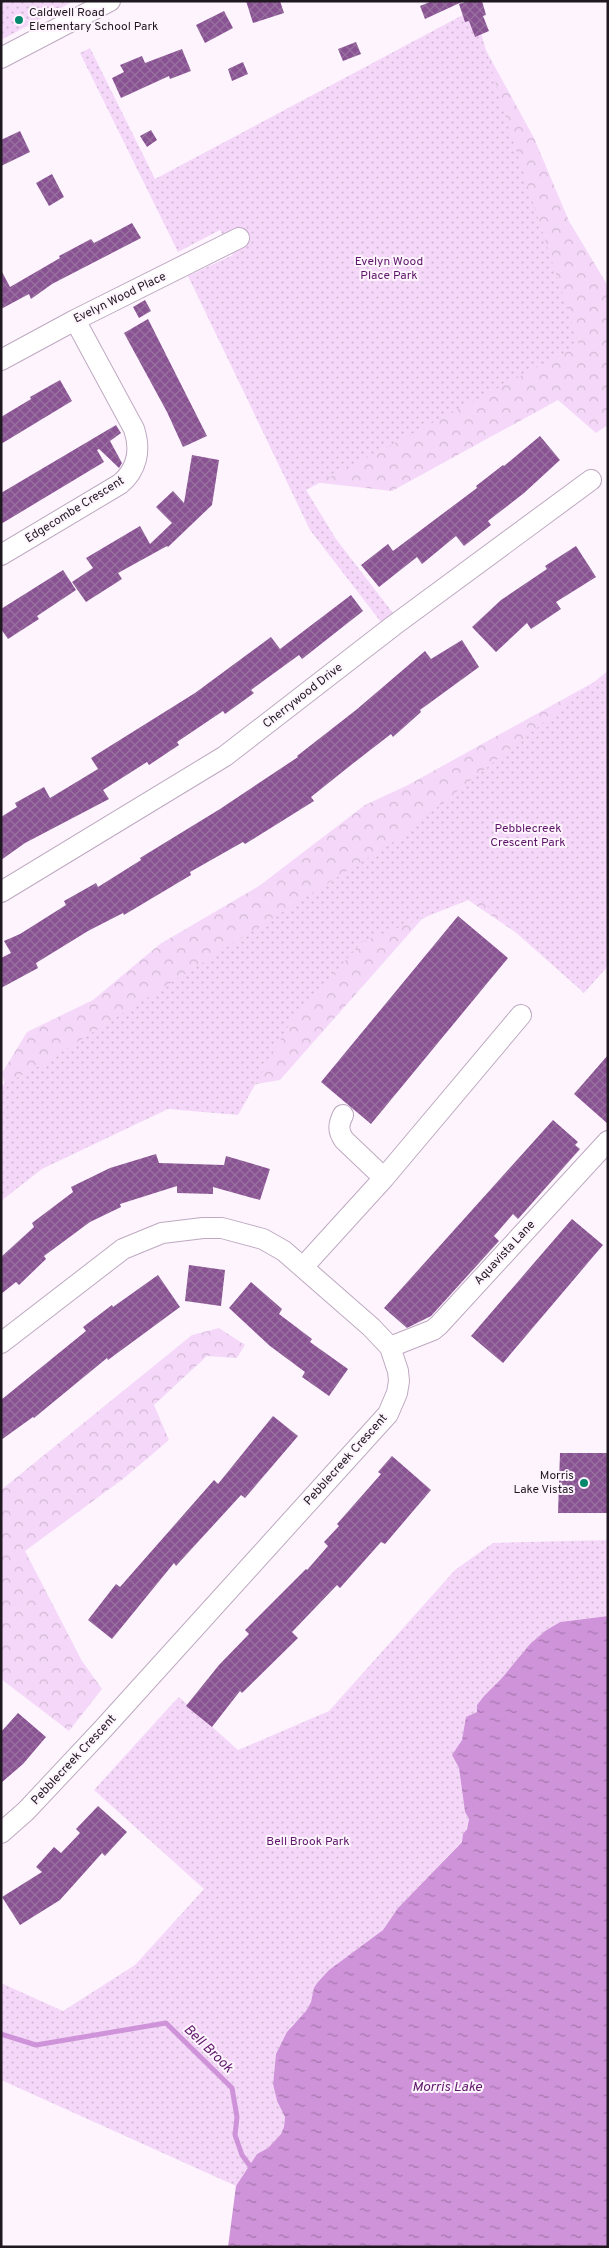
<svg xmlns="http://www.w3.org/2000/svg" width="609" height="2248" viewBox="0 0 609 2248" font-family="Overpass,sans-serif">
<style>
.forest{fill:url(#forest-crowns)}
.park{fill:url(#park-dots)}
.water{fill:url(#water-ripples)}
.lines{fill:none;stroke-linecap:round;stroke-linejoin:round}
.stream{stroke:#ce93d8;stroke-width:5}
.building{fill:url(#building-cross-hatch)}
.minor-casing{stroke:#bea9c1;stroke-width:22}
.minor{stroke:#fff;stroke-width:20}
.poi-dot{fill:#04886d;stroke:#fdf4fe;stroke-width:2}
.labels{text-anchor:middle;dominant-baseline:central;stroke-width:4;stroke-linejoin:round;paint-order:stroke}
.poi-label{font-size:12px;fill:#1f1820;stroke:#fdf4fe;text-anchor:start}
.park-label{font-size:12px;fill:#5d1568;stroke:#fdf4fe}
.street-label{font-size:12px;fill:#1f1820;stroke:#fdf4fe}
.water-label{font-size:14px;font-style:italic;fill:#60196b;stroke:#fdf4fe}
</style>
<defs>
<pattern id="forest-crowns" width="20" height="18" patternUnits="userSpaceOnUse" patternTransform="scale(1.25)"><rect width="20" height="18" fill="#f5d8f9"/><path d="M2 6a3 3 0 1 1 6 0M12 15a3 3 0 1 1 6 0" fill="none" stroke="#d2b9d5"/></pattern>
<pattern id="park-dots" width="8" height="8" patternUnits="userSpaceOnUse" patternTransform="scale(1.25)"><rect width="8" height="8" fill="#f5d8f9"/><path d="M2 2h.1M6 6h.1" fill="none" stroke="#d2b9d5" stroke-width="1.8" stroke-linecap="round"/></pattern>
<pattern id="water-ripples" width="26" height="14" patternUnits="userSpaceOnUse" patternTransform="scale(1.25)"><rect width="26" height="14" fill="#ce93d8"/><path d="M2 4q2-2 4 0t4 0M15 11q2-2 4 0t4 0" fill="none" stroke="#a777af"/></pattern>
<pattern id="building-cross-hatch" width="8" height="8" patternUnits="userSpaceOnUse" patternTransform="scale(1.25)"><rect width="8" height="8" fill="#895292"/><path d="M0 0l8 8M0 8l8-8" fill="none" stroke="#98719f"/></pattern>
</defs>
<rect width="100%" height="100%" fill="#fdf4fe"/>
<path class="forest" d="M 472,25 L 534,138 L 569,221 L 608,286 L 608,425 L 596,433 L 558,400 L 392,491 L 294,480 Z
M 608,671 L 576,973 L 465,898 L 422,919 L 280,1080 L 15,1126 L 2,1073 L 27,1032 L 93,1000 L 160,944 L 259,886 L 365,805 L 408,785 L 596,681 Z
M 219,1328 L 245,1345 L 237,1358 L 207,1356 L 154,1405 L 169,1440 L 123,1479 L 25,1551 L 82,1661 L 102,1689 L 69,1731 L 1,1679 L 1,1490 L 192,1335 Z"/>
<path class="park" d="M 1,1 L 74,1 L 1,40 Z
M 474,9 L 507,122 L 579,345 L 306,490 L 336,539 L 396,617 L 384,626 L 310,530 L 188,276 L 233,255 L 220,230 L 178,252 L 80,53 L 90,48 L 155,179 Z
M 608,671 L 608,966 L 584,993 L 476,897 L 362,942 L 291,1021 L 238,1115 L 168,1109 L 42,1169 L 1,1201 L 1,1086 L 41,1065 L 396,840 Z
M 608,1540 L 608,1616 L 560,1622 L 545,1631 L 530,1644 L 501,1679 L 484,1696 L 477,1705 L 477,1712 L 467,1717 L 462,1740 L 452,1755 L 459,1768 L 465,1812 L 469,1819 L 463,1840 L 398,1908 L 383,1930 L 329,1970 L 316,1984 L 311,2002 L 306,2011 L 300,2020 L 292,2025 L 276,2054 L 273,2084 L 277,2101 L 285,2117 L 284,2127 L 281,2134 L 268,2148 L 257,2154 L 236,2186 L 1,2080 L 1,1983 L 63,2011 L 135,1965 L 204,1889 L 94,1790 L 172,1704 L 179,1697 L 238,1750 L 329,1711 L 455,1570 L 493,1543 Z"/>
<path class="water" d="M 608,1616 L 608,2247 L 228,2247 L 236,2186 L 257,2154 L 268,2148 L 281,2134 L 284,2127 L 285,2117 L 277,2101 L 273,2084 L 276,2054 L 287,2032 L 306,2011 L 311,2002 L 314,1988 L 317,1983 L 329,1970 L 383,1930 L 398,1908 L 462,1842 L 463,1834 L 467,1829 L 469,1819 L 465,1812 L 459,1768 L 452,1755 L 462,1740 L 466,1717 L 477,1712 L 477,1705 L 484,1696 L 501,1679 L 530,1644 L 545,1631 L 560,1622 Z"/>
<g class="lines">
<path class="stream" d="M 1,2034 L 36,2045 L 166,2023 L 232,2088 L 237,2117 L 235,2135 L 242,2155 L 250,2166"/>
</g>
<path class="building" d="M 246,1 L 280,1 L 284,13 L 253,23 Z
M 432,1 L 464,1 L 425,19 L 420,6 Z
M 468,1 L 482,1 L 486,15 L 483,16 L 489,31 L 475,37 L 469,21 L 465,22 L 459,4 Z
M 224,11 L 233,28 L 205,43 L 196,25 Z
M 356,42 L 361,54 L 343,61 L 338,49 Z
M 182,49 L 191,71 L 170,79 L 169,76 L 121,98 L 112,78 L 124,72 L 120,65 L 142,56 L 145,63 Z
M 243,62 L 248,74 L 232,81 L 228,69 Z
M 151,130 L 157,140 L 147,147 L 140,136 Z
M 20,131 L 30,152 L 1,166 L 1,140 Z
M 52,174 L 64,197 L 49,206 L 36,183 Z
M 132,223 L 141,238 L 52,284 L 31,299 L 29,294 L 1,309 L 1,270 L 10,287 L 60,258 L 59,256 L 91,239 L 94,243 Z
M 145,300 L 151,311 L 139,318 L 133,307 Z
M 148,319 L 207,436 L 183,447 L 167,412 L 124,333 Z
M 60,380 L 72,401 L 1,444 L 1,417 L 31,399 L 30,397 Z
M 116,425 L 121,433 L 110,441 L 122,463 L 119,468 L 99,449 L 97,450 L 104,462 L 1,524 L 1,493 Z
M 540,436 L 560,460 L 524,493 L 488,521 L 491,525 L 464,546 L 456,536 L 422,564 L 417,557 L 379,587 L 361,565 L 388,544 L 393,551 L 477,488 L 476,486 L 503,465 L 504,466 Z
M 192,455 L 219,460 L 212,505 L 168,547 L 167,546 L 118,573 L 122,579 L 86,602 L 72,582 L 93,568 L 86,558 L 140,526 L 150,544 L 172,523 L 156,507 L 173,491 L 184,503 Z
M 576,546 L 596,577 L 556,602 L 561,609 L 531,629 L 527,623 L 496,652 L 472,627 L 501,600 L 547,569 L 545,566 Z
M 63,570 L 76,590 L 37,616 L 39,619 L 8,639 L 1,629 L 1,609 Z
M 351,595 L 363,611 L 302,659 L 299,655 L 251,690 L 254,693 L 225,714 L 223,711 L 177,742 L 179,745 L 149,765 L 147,762 L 103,790 L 109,799 L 25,843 L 1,860 L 1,817 L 17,807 L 15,803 L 44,787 L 50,798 L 98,769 L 91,758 L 195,693 L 271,637 L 280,649 Z
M 462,640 L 479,667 L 420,710 L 421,712 L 393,737 L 391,734 L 351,765 L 311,797 L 314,801 L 245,844 L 243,842 L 190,872 L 191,875 L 124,915 L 123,913 L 88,931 L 36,963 L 38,968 L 1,988 L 1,958 L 11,953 L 4,941 L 20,934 L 66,905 L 64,901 L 96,883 L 98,887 L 141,860 L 140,858 L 220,809 L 298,757 L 297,756 L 356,710 L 425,651 L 431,659 Z
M 458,916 L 508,958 L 371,1124 L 321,1082 Z
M 608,1055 L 608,1124 L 574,1094 Z
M 553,1120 L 578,1142 L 575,1145 L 580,1149 L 518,1219 L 513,1214 L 494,1236 L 499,1241 L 431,1316 L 407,1328 L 384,1308 Z
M 156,1154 L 159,1163 L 224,1165 L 226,1156 L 270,1169 L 260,1200 L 213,1187 L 213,1194 L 177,1193 L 177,1186 L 120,1204 L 121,1207 L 90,1222 L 44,1256 L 46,1259 L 19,1285 L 16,1282 L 1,1294 L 1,1257 L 34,1227 L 32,1223 L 73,1192 L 71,1187 L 110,1168 Z
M 572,1219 L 603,1245 L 503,1363 L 471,1336 Z
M 189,1265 L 225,1270 L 221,1306 L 185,1301 Z
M 158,1275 L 180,1307 L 108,1360 L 107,1358 L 34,1418 L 33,1417 L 1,1440 L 1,1400 L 86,1331 L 83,1327 L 112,1305 L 113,1307 Z
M 251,1282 L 282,1309 L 279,1314 L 312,1339 L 310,1342 L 348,1369 L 329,1396 L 302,1377 L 305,1372 L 270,1346 L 229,1308 Z
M 273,1416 L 298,1436 L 245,1498 L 241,1495 L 176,1566 L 174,1563 L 112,1639 L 88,1620 L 116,1584 L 120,1587 L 214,1480 L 218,1484 Z
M 560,1453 L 608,1453 L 608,1513 L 558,1513 Z
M 392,1456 L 431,1490 L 385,1544 L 381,1542 L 340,1588 L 337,1585 L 292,1632 L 298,1638 L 242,1693 L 240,1691 L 212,1727 L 186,1706 L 219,1665 L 249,1634 L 245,1630 L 306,1569 L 307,1570 L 328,1546 L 324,1542 L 339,1526 L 337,1524 L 381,1474 L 378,1472 Z
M 18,1713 L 46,1737 L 23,1764 L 1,1783 L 1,1732 Z
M 98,1806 L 127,1832 L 105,1856 L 102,1853 L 60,1900 L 20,1925 L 2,1897 L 42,1872 L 36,1867 L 54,1847 L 61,1853 L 80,1833 L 76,1829 Z"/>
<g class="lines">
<g class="minor-casing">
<path id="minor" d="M 1,58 L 110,1
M 1,360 L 75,320 L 239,238
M 1,555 L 120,484 C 137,470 141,450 134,429 L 75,320
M 1,892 L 225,756 L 393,626 L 591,480
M 343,1115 C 338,1125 338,1131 344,1140 L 384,1178
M 304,1266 L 384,1178 L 521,1015
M 1,1343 L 123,1249 L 162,1233 L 203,1228 L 222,1228 L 263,1239 L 284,1251 L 371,1327 L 390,1347 L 398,1371 L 399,1381 L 397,1393 L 388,1414 L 103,1729 L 26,1811 L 1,1833
M 390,1347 L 433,1330 L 439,1325 L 608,1141"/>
</g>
<use href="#minor" class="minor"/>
</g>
<g class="poi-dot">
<circle cx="19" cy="20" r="5"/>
<circle cx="584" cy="1483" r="5"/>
</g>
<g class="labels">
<g class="poi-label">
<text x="29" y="13">Caldwell Road<tspan x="29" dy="14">Elementary School Park</tspan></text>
<text x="574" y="1476" text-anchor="end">Morris<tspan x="574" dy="14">Lake Vistas</tspan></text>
</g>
<g class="park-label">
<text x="389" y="262">Evelyn Wood<tspan x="389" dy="14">Place Park</tspan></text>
<text x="528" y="829">Pebblecreek<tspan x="528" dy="14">Crescent Park</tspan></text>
<text x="308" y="1842">Bell Brook Park</text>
</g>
<g class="street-label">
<text transform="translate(120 298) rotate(-26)">Evelyn Wood Place</text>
<text transform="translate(75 510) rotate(-32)">Edgecombe Crescent</text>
<text transform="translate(303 696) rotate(-38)">Cherrywood Drive</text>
<text transform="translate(505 1253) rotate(-47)">Aquavista Lane</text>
<text transform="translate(346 1460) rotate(-48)">Pebblecreek Crescent</text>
<text transform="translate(74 1760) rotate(-47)">Pebblecreek Crescent</text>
</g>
<g class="water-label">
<text transform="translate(208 2049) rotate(44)">Bell Brook</text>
<text x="447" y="2087">Morris Lake</text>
</g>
</g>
<rect width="609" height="2248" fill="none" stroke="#1f1820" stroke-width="5"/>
</svg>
